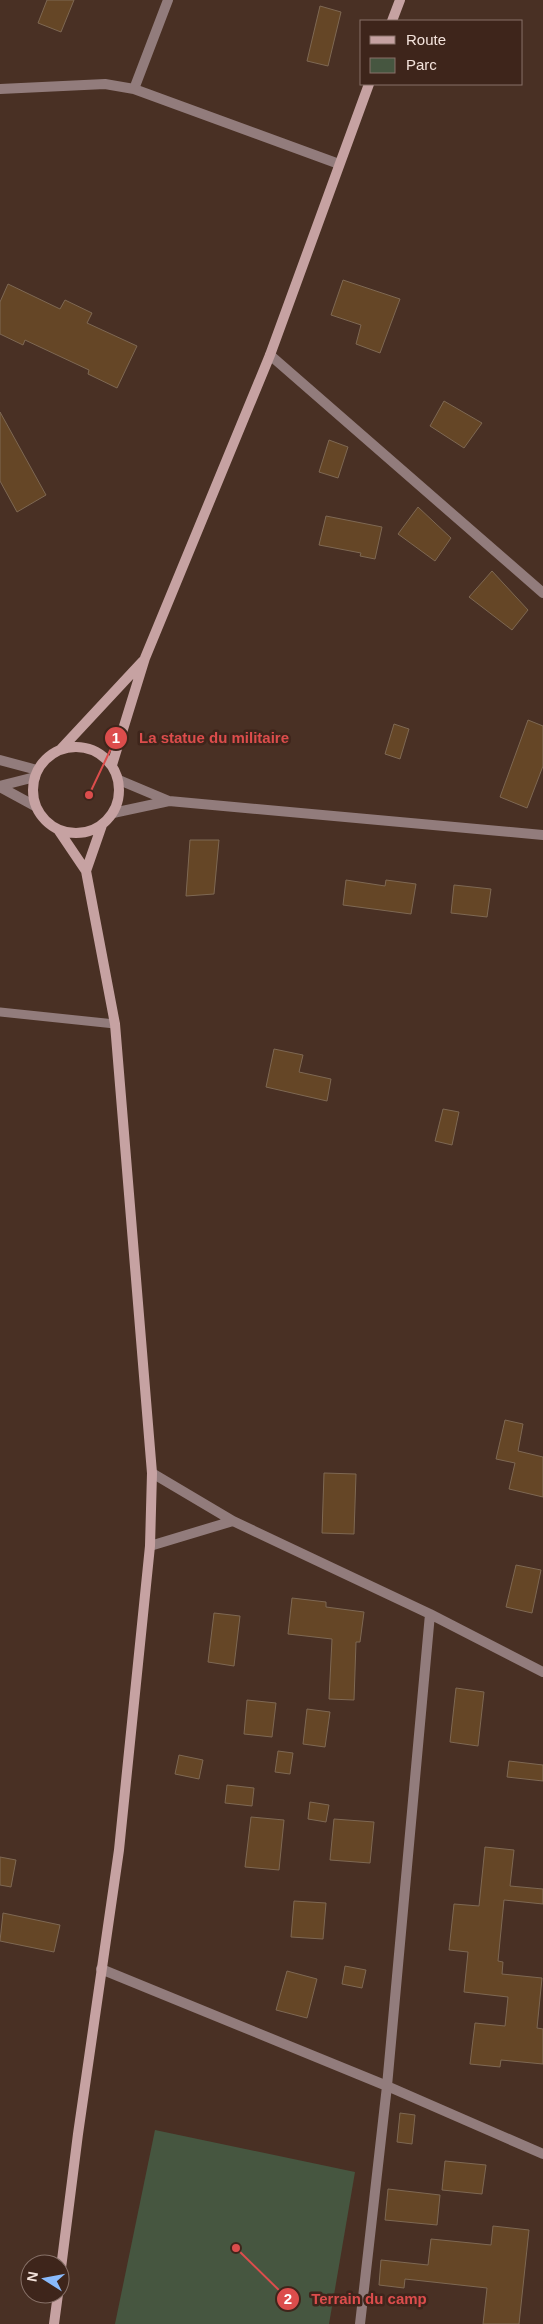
<svg xmlns="http://www.w3.org/2000/svg" width="543" height="2324" viewBox="0 0 543 2324" font-family="Arial,sans-serif">
<style>
.green{fill:#465640}
.building{fill:#654626;stroke:#7e6853}
.lines{fill:none;stroke-linecap:round;stroke-linejoin:round}
.service{stroke:#927c7c;stroke-width:9}
.minor{stroke:#927c7c;stroke-width:10}
.tertiary{stroke:#927c7c;stroke-width:10}
.secondary{stroke:#c6a2a2;stroke-width:10}
.leader{fill:none;stroke:#dc4d4c;stroke-width:2}
.callout-dot{fill:#dc4d4c;stroke:#3e251b;stroke-width:2}
.mark-label{font-size:15px;text-anchor:middle;font-weight:bold;fill:#fff}
.callout-label{font-size:15px;text-anchor:middle;font-weight:bold;fill:#dc4d4c;stroke:#3e251b;stroke-width:5;stroke-linejoin:round;paint-order:stroke}
</style>
<rect width="100%" height="100%" fill="#493024"/>
<path class="green" d="M 155,2130 L 355,2172 L 329,2324 L 115,2324 Z"/>
<path class="building" d="M 47,0 L 74,0 L 61,32 L 38,23 Z
M 320,6 L 341,12 L 328,66 L 307,61 Z
M 343,280 L 400,299 L 380,353 L 356,344 L 361,325 L 331,315 Z
M 8,284 L 60,309 L 65,300 L 92,313 L 87,323 L 137,346 L 117,388 L 88,374 L 89,370 L 25,340 L 23,345 L 0,334 L 0,302 Z
M 444,401 L 482,423 L 464,448 L 430,426 Z
M 0,412 L 46,495 L 17,512 L 0,481 Z
M 329,440 L 348,447 L 338,478 L 319,472 Z
M 418,507 L 451,538 L 435,561 L 398,534 Z
M 326,516 L 382,527 L 375,559 L 360,556 L 361,553 L 319,545 Z
M 492,571 L 528,610 L 512,630 L 469,597 Z
M 528,720 L 543,726 L 543,766 L 527,808 L 500,797 Z
M 394,724 L 409,729 L 400,759 L 385,754 Z
M 190,840 L 219,840 L 214,894 L 186,896 Z
M 346,880 L 385,886 L 386,880 L 416,884 L 411,914 L 343,905 Z
M 454,885 L 491,889 L 487,917 L 451,913 Z
M 274,1049 L 303,1055 L 299,1072 L 331,1079 L 327,1101 L 266,1087 Z
M 443,1109 L 459,1112 L 452,1145 L 435,1141 Z
M 505,1420 L 523,1424 L 518,1451 L 543,1457 L 543,1497 L 509,1489 L 515,1463 L 496,1459 Z
M 324,1473 L 356,1474 L 354,1534 L 322,1533 Z
M 516,1565 L 541,1570 L 532,1613 L 506,1607 Z
M 292,1598 L 326,1602 L 326,1607 L 364,1612 L 360,1642 L 356,1642 L 354,1700 L 329,1699 L 332,1639 L 288,1634 Z
M 214,1613 L 240,1616 L 234,1666 L 208,1662 Z
M 456,1688 L 484,1692 L 478,1746 L 450,1742 Z
M 247,1700 L 276,1703 L 272,1737 L 244,1734 Z
M 307,1709 L 330,1712 L 325,1747 L 303,1744 Z
M 278,1751 L 293,1753 L 290,1774 L 275,1772 Z
M 179,1755 L 203,1760 L 199,1779 L 175,1774 Z
M 509,1761 L 543,1765 L 543,1781 L 507,1777 Z
M 227,1785 L 254,1788 L 252,1806 L 225,1803 Z
M 310,1802 L 329,1805 L 326,1822 L 308,1819 Z
M 251,1817 L 284,1820 L 279,1870 L 245,1867 Z
M 334,1819 L 374,1822 L 370,1863 L 330,1860 Z
M 485,1847 L 514,1850 L 510,1886 L 543,1889 L 543,1904 L 504,1900 L 498,1961 L 503,1962 L 502,1974 L 542,1978 L 537,2028 L 543,2029 L 543,2064 L 501,2060 L 500,2067 L 470,2064 L 475,2023 L 505,2026 L 508,1997 L 464,1992 L 468,1952 L 449,1950 L 454,1904 L 479,1906 Z
M 0,1857 L 16,1860 L 11,1887 L 0,1885 Z
M 294,1901 L 326,1903 L 323,1939 L 291,1937 Z
M 3,1913 L 60,1925 L 54,1952 L 0,1941 Z
M 345,1966 L 366,1970 L 362,1988 L 342,1984 Z
M 287,1971 L 317,1979 L 307,2018 L 276,2010 Z
M 400,2113 L 415,2115 L 412,2144 L 397,2142 Z
M 445,2161 L 486,2165 L 482,2194 L 442,2190 Z
M 388,2189 L 440,2195 L 437,2225 L 385,2220 Z
M 493,2226 L 529,2230 L 519,2324 L 483,2324 L 487,2288 L 405,2279 L 404,2288 L 379,2285 L 381,2260 L 428,2265 L 431,2239 L 491,2245 Z"/>
<g class="lines">
<path class="service" d="M 0,1012 L 115,1024"/>
<path class="minor" d="M 0,89 L 105,84 L 134,89 L 339,164
M 134,89 L 168,0
M 270,355 L 543,593
M 152,1473 L 233,1521 L 430,1614 L 387,2086 L 360,2324
M 150,1546 L 233,1521
M 430,1614 L 543,1672
M 101,1969 L 387,2086 L 543,2154"/>
<path class="tertiary" d="M 0,760 L 37,770
M 119,780 L 169,801
M 0,786 L 35,777
M 0,787 L 35,806
M 113,813 L 169,801 L 543,835"/>
<path class="secondary" d="M 392,21 L 400,0
M33 790a43 43 0 1 1 86 0a43 43 0 1 1-86 0Z
M 61,749 L 143,661
M 112,765 L 145,658 L 270,355 L 369,84
M 59,831 L 86,871 L 115,1024 L 152,1473 L 150,1546 L 119,1850 L 78,2134 L 60,2276
M 86,871 L 102,825
M 54,2324 L 58,2294"/>
</g>
<path class="leader" d="M89 795L116 738M236 2248L288 2299"/>
<g class="callout-dot">
<circle cx="89" cy="795" r="5"/>
<circle cx="236" cy="2248" r="5"/>
<circle cx="116" cy="738" r="12"/>
<circle cx="288" cy="2299" r="12"/>
</g>
<g class="mark-label">
<text x="116" y="743">1</text>
<text x="288" y="2304">2</text>
</g>
<g class="callout-label">
<text x="214" y="743">La statue du militaire</text>
<text x="369" y="2304">Terrain du camp</text>
</g>
<rect x="360" y="20" width="162" height="65" fill="#3e251b" stroke="#877168"/>
<rect x="370" y="36" width="25" height="8" fill="#c6a2a2" stroke="#877168"/>
<text x="406" y="45" font-size="15" fill="#f4e3dc">Route</text>
<rect x="370" y="58" width="25" height="15" fill="#465640" stroke="#877168"/>
<text x="406" y="70" font-size="15" fill="#f4e3dc">Parc</text>
<g transform="translate(45 2279) rotate(281)"><circle r="24" fill="#3e251b" stroke="#877168"/>
<path d="M0-4L9 19L0 12L-9 19Z" fill="#89bafc"/>
<text y="-8" font-size="14" font-weight="bold" text-anchor="middle" fill="#f4e3dc">N</text>
</g>
</svg>
